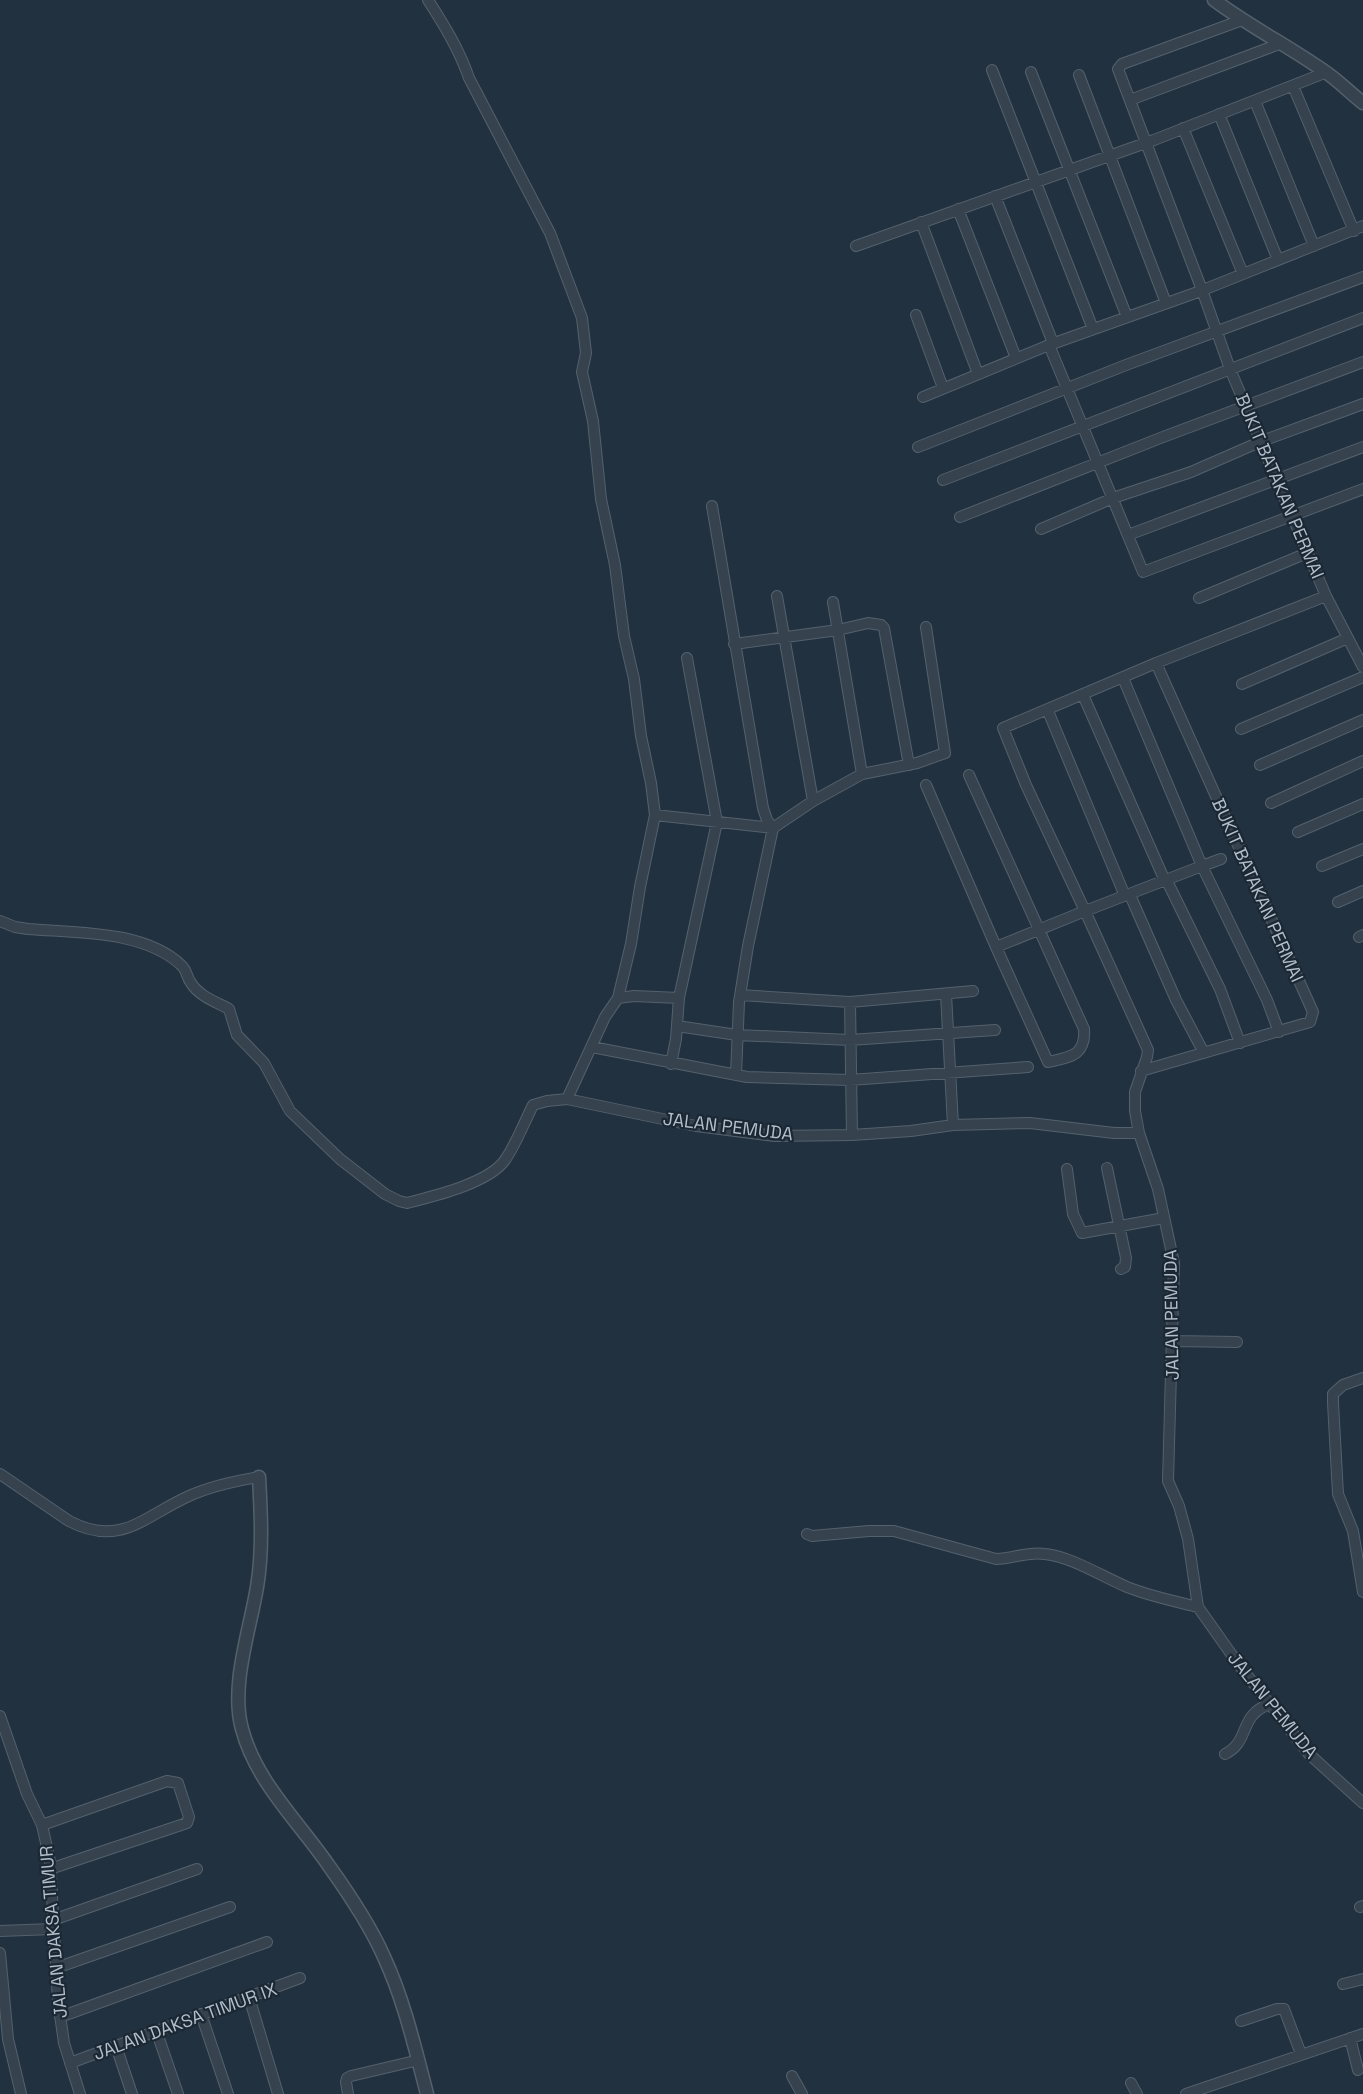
<svg xmlns="http://www.w3.org/2000/svg" width="1363" height="2094" viewBox="0 0 1363 2094" font-family="'Space Grotesk',sans-serif">
<style>
.lines{fill:none;stroke-linecap:round;stroke-linejoin:round}
.minor-casing{stroke:#54616d;stroke-width:12}
.tertiary-casing{stroke:#54616d;stroke-width:15}
.minor{stroke:#36434f;stroke-width:10}
.tertiary{stroke:#36434f;stroke-width:12}
.labels{text-anchor:middle;dominant-baseline:central;stroke-width:4.5;stroke-linejoin:round;paint-order:stroke}
.street-label{font-size:18px;fill:#b2beca;stroke:#1b2834}
</style>
<rect width="100%" height="100%" fill="#22313f"/>
<g class="lines">
<g class="minor-casing">
<path id="minor" d="M 428,0 C 444,25 459,49 469,78 L 550,233 L 582,318 L 586,353 L 582,372 L 593,421 L 601,499 L 615,565 L 624,636 L 634,679 L 641,736 L 651,783 L 655,815 L 640,887 L 631,944 L 618,998 L 605,1017 L 567,1099
M 992,70 L 1093,329
M 1031,72 L 1127,317
M 1079,75 L 1166,303
M 1293,86 L 1354,231
M 1130,100 L 1282,43
M 1255,101 L 1314,246
M 1219,114 L 1278,260
M 1183,128 L 1243,274
M 995,196 L 1053,343
M 958,209 L 1016,358
M 921,222 L 978,374
M 856,246 L 1154,140 L 1327,72
M 916,315 L 943,388
M 1049,345 L 1143,572 L 1363,489
M 923,397 L 1049,345 L 1198,292 L 1363,226
M 918,447 L 1126,365 L 1363,277
M 943,480 L 1363,318
M 712,506 L 763,808 L 767,820 L 773,828
M 960,517 L 1163,437 L 1363,362
M 1041,529 L 1113,498 L 1191,472 L 1262,441 L 1363,404
M 1128,535 L 1363,447
M 1326,596 L 1363,667
M 1199,598 L 1307,553
M 833,602 L 862,774
M 734,644 L 838,630 L 868,623 L 881,625 L 884,628 L 909,765
M 1123,678 L 1202,866 L 1085,911 L 1148,1050 L 1147,1057 L 1135,1092 L 1135,1111 L 1139,1133 L 1158,1189 L 1174,1263 L 1168,1481 L 1179,1506 L 1188,1539 L 1198,1607 L 1239,1665 L 1309,1754 L 1363,1803
M 1242,684 L 1348,638
M 1083,695 L 1165,881
M 1048,711 L 1125,896
M 1241,729 L 1363,677
M 1260,765 L 1363,720
M 926,785 L 996,947 L 1048,1062 C 1070,1057 1086,1056 1084,1029 L 969,775
M 813,801 L 862,774 L 917,763 L 945,753 L 926,627
M 1271,803 L 1363,761
M 655,815 L 773,828
M 1298,832 L 1363,804
M 1221,859 L 1202,866 L 1267,1000 L 1279,1032
M 1322,866 L 1363,849
M 1167,881 L 1220,989 L 1240,1043
M 1130,895 L 1176,1000 L 1204,1053
M 1338,902 L 1363,891
M 0,921 L 15,927 L 28,929 C 76,933 145,930 182,966 C 187,971 187,978 191,983 C 199,996 216,1002 229,1009 L 237,1035 L 264,1063 L 290,1111 L 340,1159 L 385,1194 L 399,1201 L 407,1203 C 434,1196 489,1183 505,1160 C 516,1144 524,1123 533,1105 L 547,1101 L 567,1099 L 696,1126 L 775,1136 L 852,1135 L 911,1131 L 953,1125 L 1030,1123 L 1114,1133 L 1139,1133
M 1359,937 L 1363,935
M 996,947 L 1085,911 L 1026,785 L 1003,728 L 1156,663 L 1326,596 L 1230,369 L 1202,290 L 1118,69 L 1122,64 L 1242,20
M 946,994 L 953,1125
M 740,995 L 850,1002 L 973,991
M 618,998 L 634,996 L 679,998
M 850,1002 L 852,1135
M 677,1026 L 737,1035 L 850,1040 L 995,1030
M 592,1047 L 747,1077 L 850,1080 L 1028,1067
M 671,1064 L 676,1039 L 679,998 L 717,822 L 687,658
M 1141,1071 L 1310,1022 L 1313,1012 L 1156,663
M 736,1075 L 739,1002 L 748,946 L 773,828 L 813,801 L 777,596
M 1107,1168 L 1126,1258 L 1125,1267 L 1121,1269
M 1067,1169 L 1073,1214 L 1082,1233 L 1164,1218
M 1172,1341 L 1237,1342
M 1363,1378 L 1343,1385 L 1333,1394 L 1333,1403 L 1338,1494 L 1353,1531 L 1363,1592
M 0,1474 L 69,1521 C 121,1548 144,1516 189,1496 C 211,1486 235,1481 259,1477
M 807,1534 L 812,1536 L 869,1531 L 894,1531 L 996,1559 C 1013,1559 1027,1551 1045,1554 C 1072,1557 1101,1576 1127,1587 C 1149,1596 1174,1601 1198,1607
M 0,1716 L 27,1794 L 42,1825 L 50,1861 L 58,2001 L 64,2043 L 80,2094
M 1225,1754 C 1251,1741 1238,1715 1270,1704
M 42,1825 L 167,1781 L 178,1783 L 189,1817 L 187,1823 L 50,1869
M 1360,1907 L 1363,1906
M 53,1920 L 197,1869
M 0,1931 L 53,1929
M 0,1953 L 8,2039 L 21,2094
M 56,1968 L 230,1907
M 1343,1984 L 1363,1979
M 249,1997 L 278,2094
M 201,2014 L 228,2094
M 60,2017 L 267,1942
M 1241,2021 L 1277,2009 L 1284,2009 L 1301,2054
M 156,2030 L 178,2094
M 1350,2038 L 1358,2070
M 116,2046 L 132,2094
M 70,2063 L 300,1978
M 792,2076 L 802,2094
M 1131,2083 L 1137,2094
M 348,2094 L 346,2082 L 347,2078 L 351,2076 L 419,2060
M 1186,2094 L 1363,2034"/>
</g>
<g class="tertiary-casing">
<path id="tertiary" d="M 1214,0 C 1249,26 1288,46 1324,71 C 1338,80 1350,93 1363,103
M 259,1477 C 261,1513 263,1552 257,1587 C 250,1630 230,1686 242,1729 C 256,1782 299,1822 329,1866 C 349,1894 370,1925 384,1957 C 404,2000 415,2048 427,2094"/>
</g>
<use href="#minor" class="minor"/>
<use href="#tertiary" class="tertiary"/>
</g>
<g class="labels">
<g class="street-label">
<text transform="translate(1280 486) rotate(67)">BUKIT BATAKAN PERMAI</text>
<text transform="translate(1258 890) rotate(66)">BUKIT BATAKAN PERMAI</text>
<text transform="translate(728 1126) rotate(7)">JALAN PEMUDA</text>
<text transform="translate(1171 1315) rotate(-91)">JALAN PEMUDA</text>
<text transform="translate(1273 1705) rotate(51)">JALAN PEMUDA</text>
<text transform="translate(53 1932) rotate(-95)">JALAN DAKSA TIMUR</text>
<text transform="translate(185 2021) rotate(-20)">JALAN DAKSA TIMUR IX</text>
</g>
</g>
</svg>
